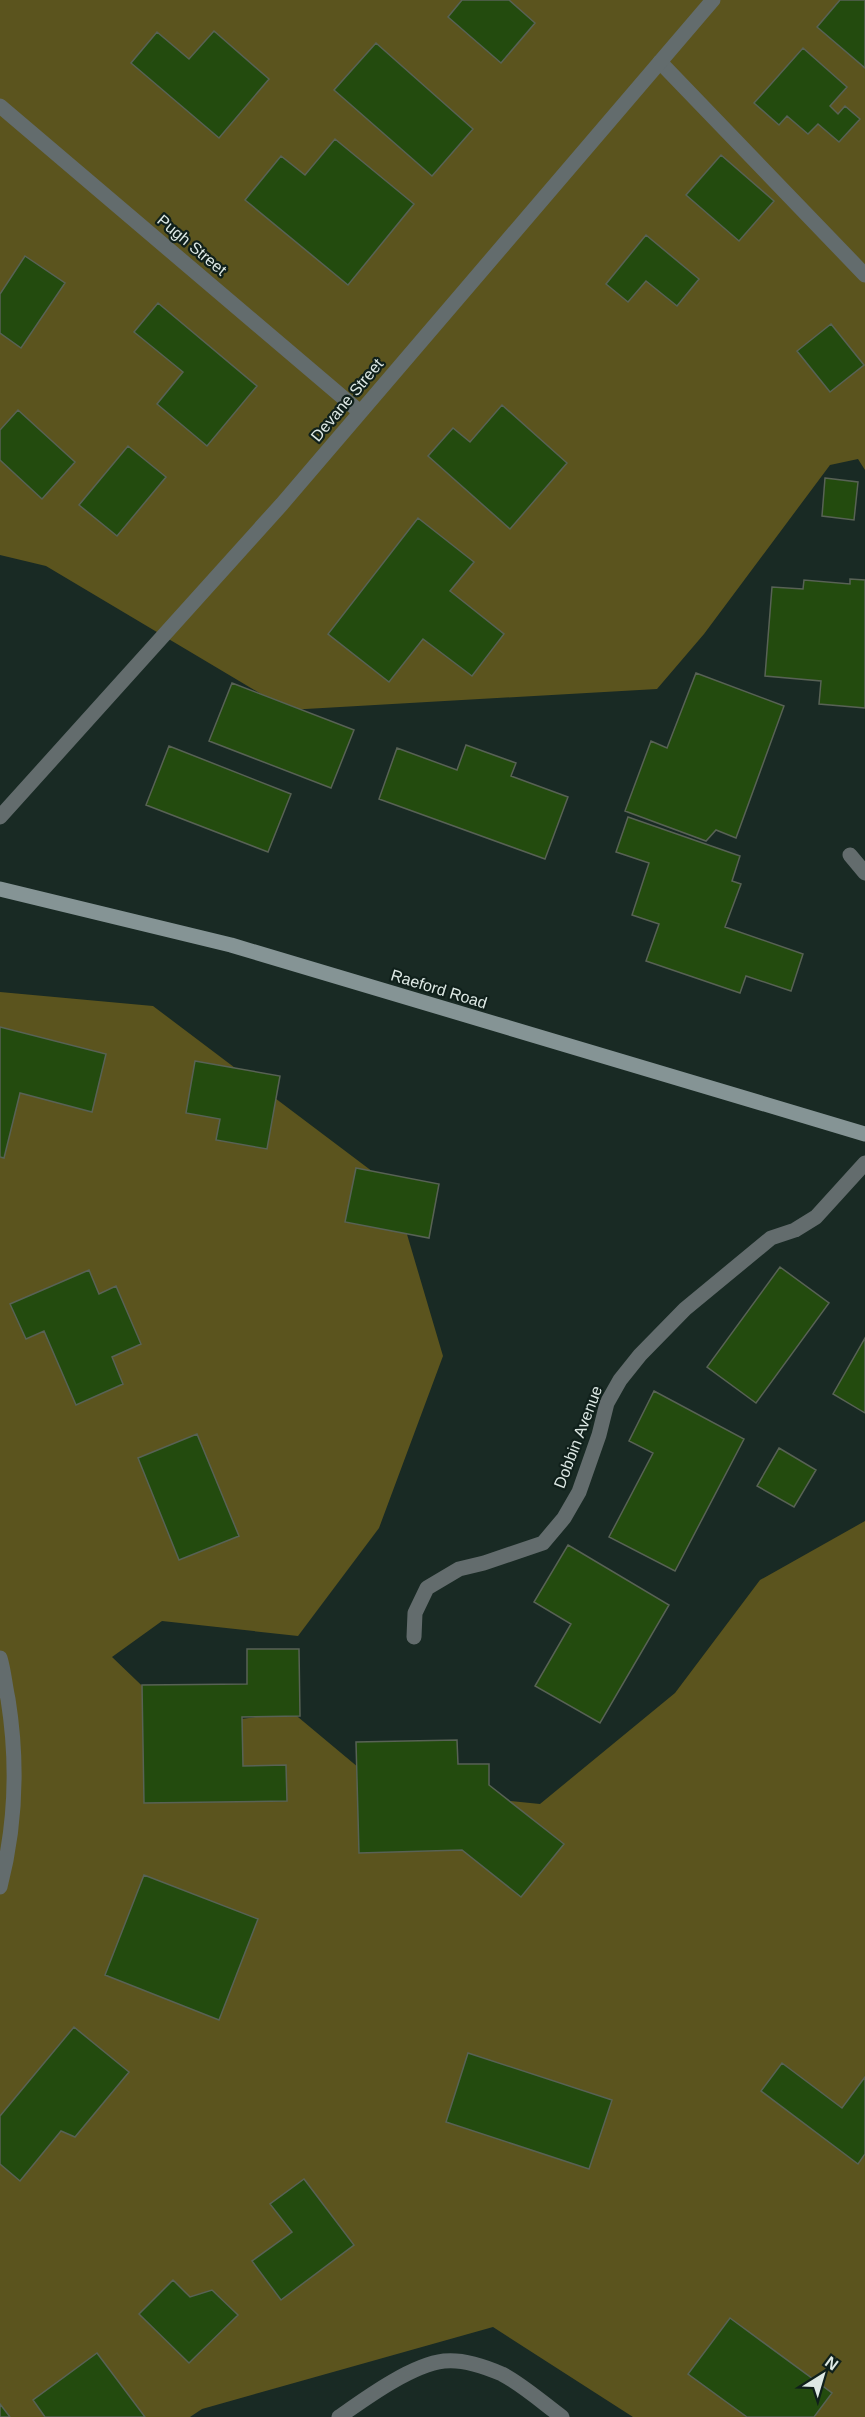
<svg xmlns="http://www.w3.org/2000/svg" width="865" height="2417" viewBox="0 0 865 2417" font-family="Arial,sans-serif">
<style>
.forest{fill:#5b541e}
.building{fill:#234b0e;stroke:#586255;stroke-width:1.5}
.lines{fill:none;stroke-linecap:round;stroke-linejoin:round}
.service{stroke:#636c6d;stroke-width:15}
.minor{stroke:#636c6d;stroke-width:15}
.secondary{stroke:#859495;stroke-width:15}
.labels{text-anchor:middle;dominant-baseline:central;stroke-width:4.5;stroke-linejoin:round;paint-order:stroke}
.street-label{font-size:16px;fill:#dee9e5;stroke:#10201b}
</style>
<rect width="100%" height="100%" fill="#192a24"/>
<path class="forest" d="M 0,0 L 865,0 L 865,470 L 858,459 L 830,465 L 704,634 L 657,689 L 288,710 L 46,566 L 0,555 Z
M 0,992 L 153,1006 L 393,1187 L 443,1356 L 379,1528 L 298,1636 L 162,1621 L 112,1657 L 185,1727 L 292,1712 L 383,1788 L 540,1804 L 675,1693 L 760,1580 L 865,1521 L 865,2417 L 633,2417 L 493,2327 L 202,2409 L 190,2417 L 0,2417 Z"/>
<path class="building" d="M 462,0 L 509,0 L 535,23 L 501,63 L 448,17 Z
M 840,0 L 865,0 L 865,68 L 817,27 Z
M 214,31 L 269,79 L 219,138 L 131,63 L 157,32 L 189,59 Z
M 376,43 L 473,129 L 432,176 L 334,90 Z
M 803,48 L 847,87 L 830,106 L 838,114 L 845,106 L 860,119 L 839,142 L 818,124 L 808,134 L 787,116 L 779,125 L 754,103 Z
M 335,139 L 414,204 L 348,285 L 245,200 L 281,156 L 305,175 Z
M 721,155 L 774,201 L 739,241 L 686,195 Z
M 646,235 L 699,279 L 677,306 L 646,281 L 628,302 L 606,284 Z
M 25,256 L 65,283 L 21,348 L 0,333 L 0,294 Z
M 158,303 L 257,386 L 207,446 L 157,404 L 183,372 L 134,332 Z
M 831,324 L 864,365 L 830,392 L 797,351 Z
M 502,405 L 567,463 L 510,529 L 428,456 L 453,428 L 470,442 Z
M 18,410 L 75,462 L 42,499 L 0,460 L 0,430 Z
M 128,446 L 166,477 L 117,536 L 79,505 Z
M 825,478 L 858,482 L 854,520 L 822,516 Z
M 418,518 L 474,562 L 450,591 L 504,634 L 472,676 L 423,639 L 389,682 L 328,634 Z
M 850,579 L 865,580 L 865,708 L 819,704 L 821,681 L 765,676 L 772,587 L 803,589 L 804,580 L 850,584 Z
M 696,673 L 784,706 L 736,838 L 716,830 L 706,841 L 625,811 L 651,741 L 667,748 Z
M 232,683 L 354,730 L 331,788 L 209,741 Z
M 466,745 L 516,763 L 511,776 L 568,797 L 545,859 L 379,799 L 397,748 L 457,770 Z
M 169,746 L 291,794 L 268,852 L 146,805 Z
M 628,817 L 740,856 L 732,881 L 741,884 L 725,927 L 803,954 L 791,991 L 746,976 L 740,993 L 646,961 L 659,924 L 632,915 L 649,863 L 616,852 Z
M 0,1027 L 106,1054 L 92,1112 L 20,1093 L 4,1158 L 0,1157 Z
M 195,1061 L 280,1076 L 267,1149 L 216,1140 L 220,1119 L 186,1113 Z
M 356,1168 L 439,1184 L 429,1238 L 345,1222 Z
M 780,1267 L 829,1303 L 756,1403 L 707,1367 Z
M 89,1270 L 99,1294 L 116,1286 L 141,1344 L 112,1357 L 123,1384 L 76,1405 L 44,1331 L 26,1339 L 10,1304 Z
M 865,1338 L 865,1413 L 833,1394 Z
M 654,1391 L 744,1439 L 675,1571 L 609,1537 L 653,1453 L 629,1441 Z
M 197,1434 L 239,1536 L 179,1560 L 138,1458 Z
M 779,1448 L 816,1470 L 794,1507 L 757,1486 Z
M 568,1545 L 669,1605 L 600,1723 L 535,1686 L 571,1624 L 534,1602 Z
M 247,1649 L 299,1649 L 300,1716 L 242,1717 L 243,1766 L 286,1765 L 287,1801 L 144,1803 L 142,1685 L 247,1684 Z
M 457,1740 L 458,1764 L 489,1764 L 489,1785 L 564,1844 L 521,1897 L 462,1850 L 359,1853 L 356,1742 Z
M 144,1875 L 258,1919 L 219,2020 L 105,1975 Z
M 74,2027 L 129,2072 L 75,2137 L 61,2131 L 20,2181 L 0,2164 L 0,2116 Z
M 468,2053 L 612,2100 L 589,2169 L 446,2122 Z
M 782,2063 L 842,2108 L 865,2077 L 865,2154 L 858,2164 L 761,2091 Z
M 304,2179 L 354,2245 L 281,2300 L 252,2261 L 292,2232 L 270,2204 Z
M 173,2280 L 190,2297 L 212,2290 L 238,2315 L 189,2363 L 139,2314 Z
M 730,2318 L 832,2393 L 814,2417 L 747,2417 L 688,2374 Z
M 97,2353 L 145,2417 L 45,2417 L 33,2400 Z
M 0,2404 L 10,2417 L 0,2417 Z"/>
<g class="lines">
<path class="service" d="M 660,62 L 865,275"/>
<path class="minor" d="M 0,106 L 360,412
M 0,817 L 282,504 L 713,0
M 850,855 L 865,873
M 414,1637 L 415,1613 L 427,1588 L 459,1569 L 484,1563 L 543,1543 L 564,1518 L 579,1492 L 599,1435 L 607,1403 L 620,1380 L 640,1355 L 685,1309 L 771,1238 L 795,1230 L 816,1217 L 865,1163
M 0,1658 C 4,1671 5,1686 8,1699 C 18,1762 16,1825 0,1887
M 339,2417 C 366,2398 411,2365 444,2361 C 462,2359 486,2367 502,2374 C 523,2385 543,2403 562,2417"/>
<path class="secondary" d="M 0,889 L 231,945 L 865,1134"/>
</g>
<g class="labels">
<g class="street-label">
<text transform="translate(192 245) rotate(40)">Pugh Street</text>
<text transform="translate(347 400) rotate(-50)">Devane Street</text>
<text transform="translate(439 989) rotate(17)">Raeford Road</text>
<text transform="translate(578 1437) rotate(-69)">Dobbin Avenue</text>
</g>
</g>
<g transform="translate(823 2375) rotate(37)" stroke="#10201b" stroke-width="4.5" paint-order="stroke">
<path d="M0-4.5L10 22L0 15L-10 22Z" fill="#dee9e5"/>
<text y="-9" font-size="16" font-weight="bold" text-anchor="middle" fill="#dee9e5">N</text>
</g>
</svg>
